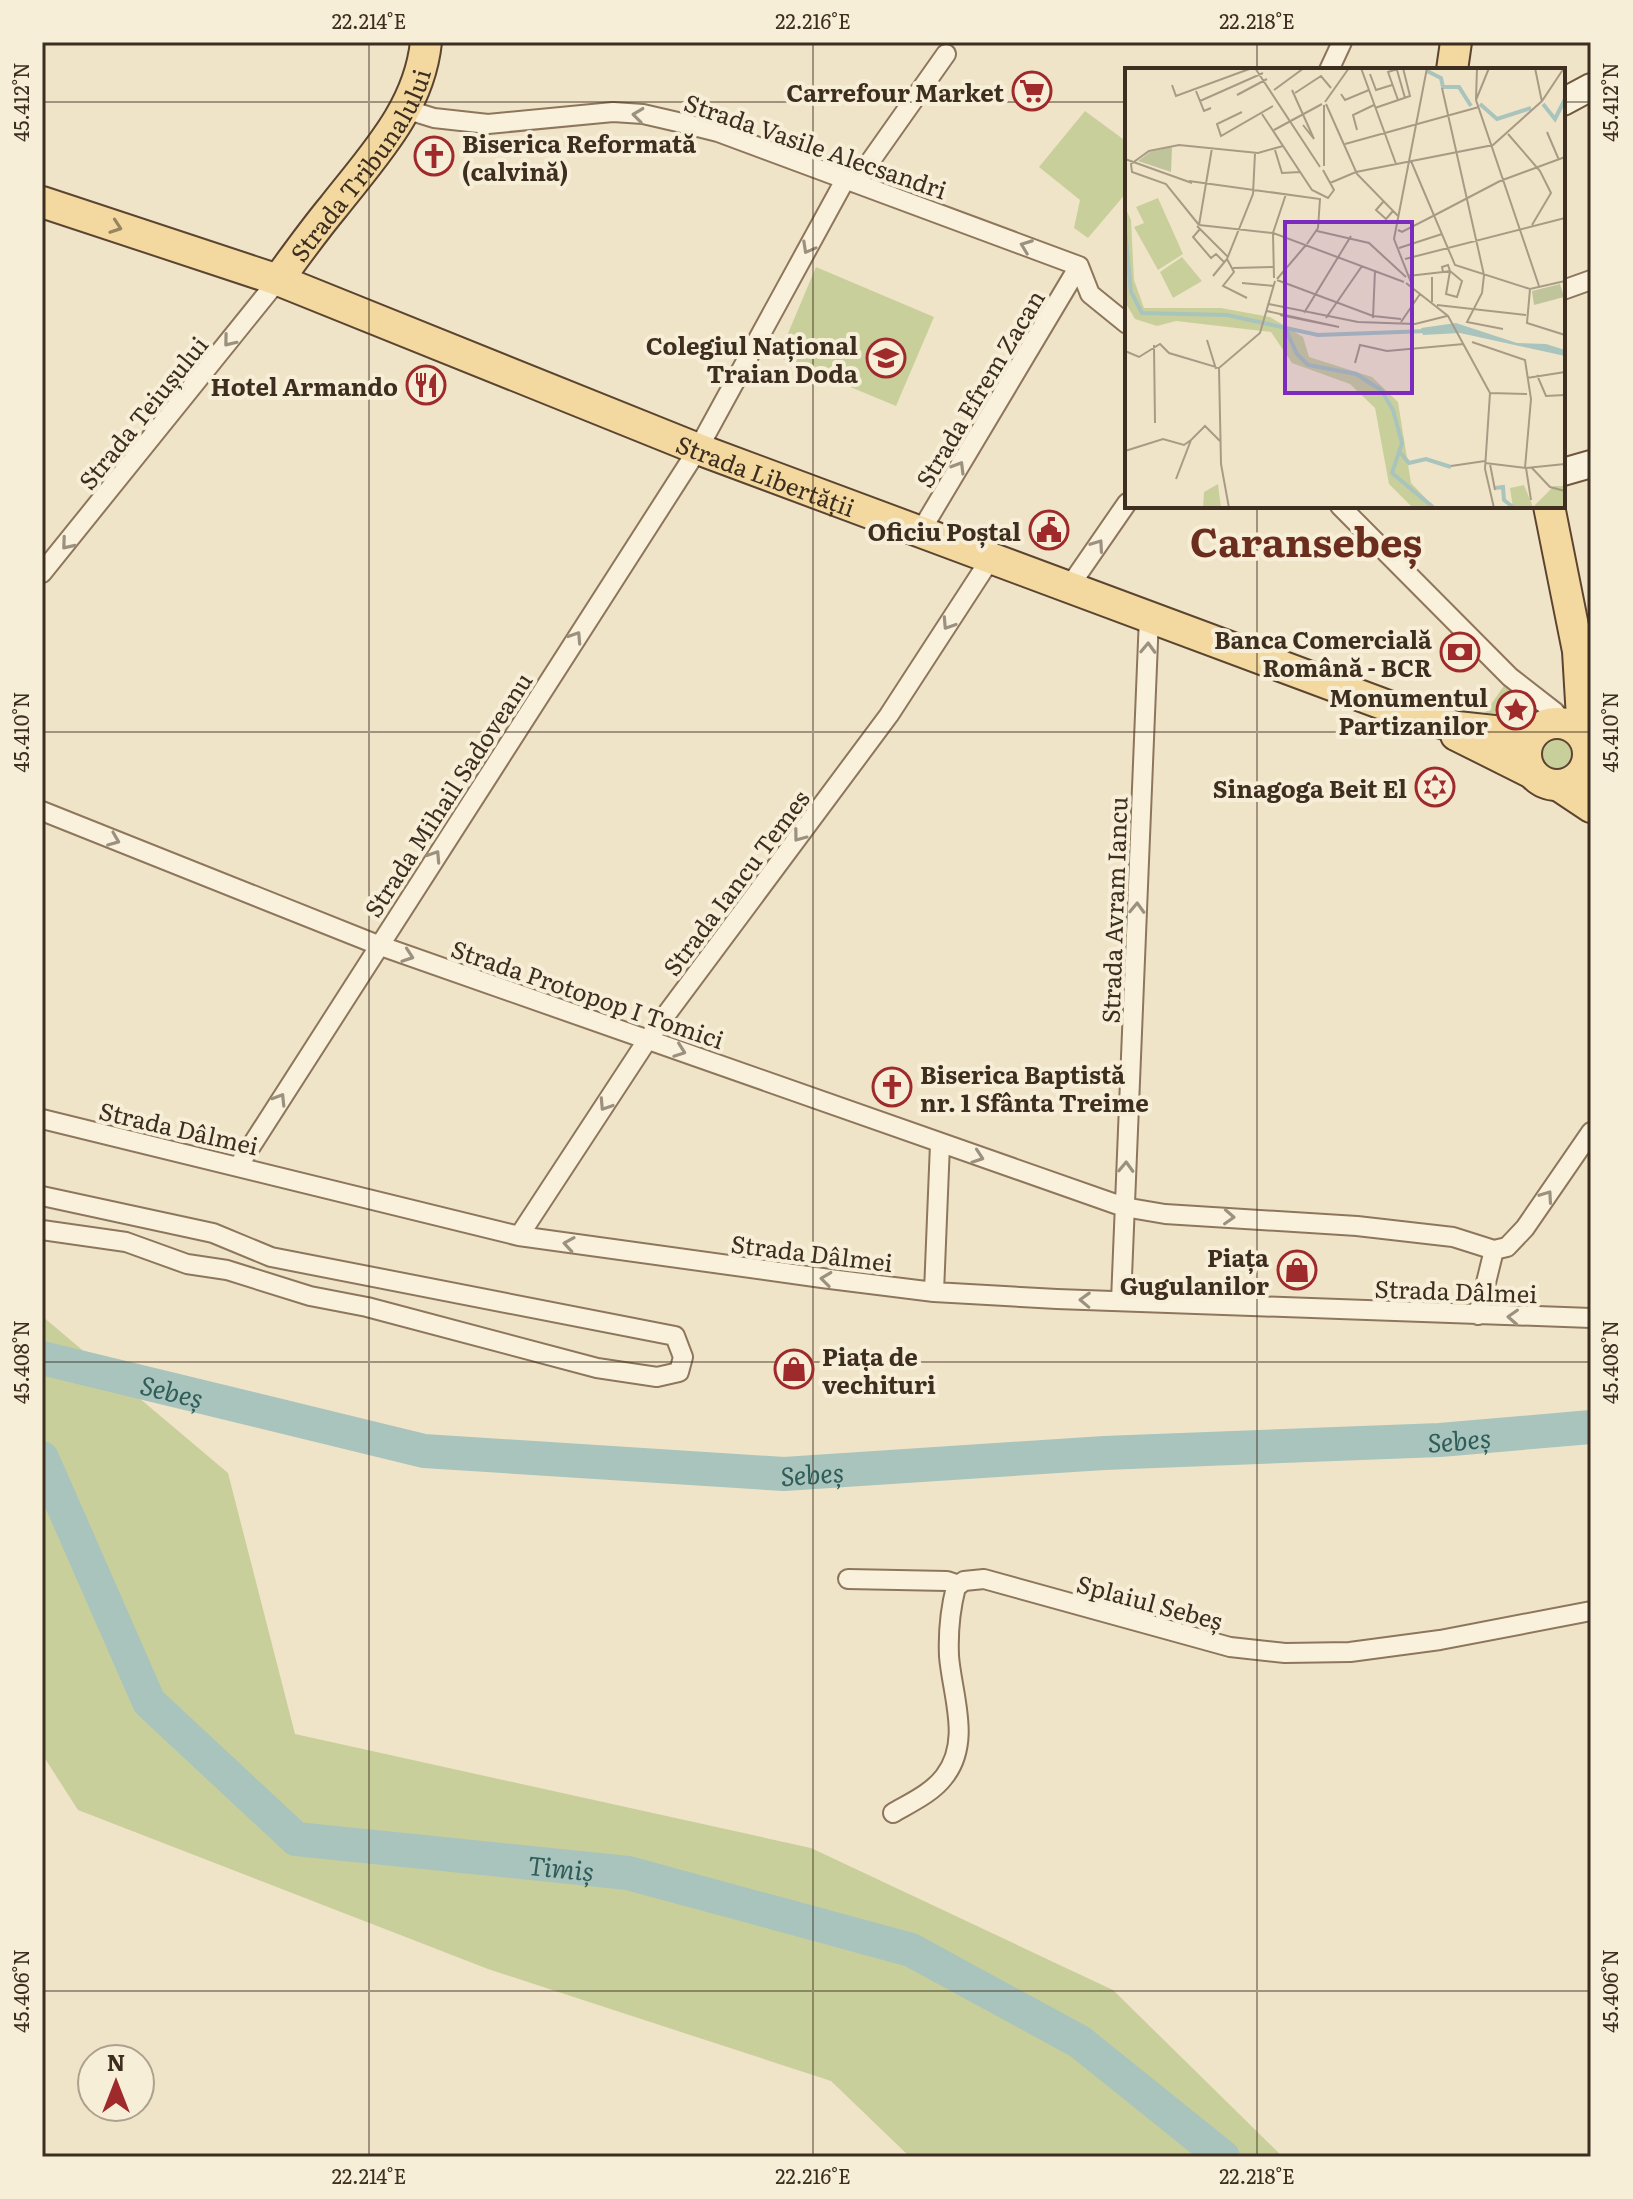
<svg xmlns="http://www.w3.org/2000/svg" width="1633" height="2199" viewBox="0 0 1633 2199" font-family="Literata,serif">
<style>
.green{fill:#c9cf9b}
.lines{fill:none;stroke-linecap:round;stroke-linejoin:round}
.river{stroke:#a9c4bc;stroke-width:34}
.street-casing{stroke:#8d765c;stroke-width:22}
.secondary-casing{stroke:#6f573f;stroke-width:30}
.primary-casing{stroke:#5b4430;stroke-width:34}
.street{stroke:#faf1dc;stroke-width:18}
.secondary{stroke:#faf1dc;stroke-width:26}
.primary{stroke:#f3d9a0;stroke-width:30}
.oneway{stroke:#9c907e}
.oneway2{stroke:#988460}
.ticks{fill:none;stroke:#3d2e20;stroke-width:2;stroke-opacity:0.45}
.labels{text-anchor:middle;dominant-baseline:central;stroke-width:8;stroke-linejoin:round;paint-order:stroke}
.poi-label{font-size:24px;font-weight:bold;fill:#3d2e20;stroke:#f7eed8;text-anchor:end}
.street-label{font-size:24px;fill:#3d2e20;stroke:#f7eed8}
.water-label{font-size:26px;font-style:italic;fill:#2f5d5a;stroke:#f7eed8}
.town-label{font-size:40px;font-weight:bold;fill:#6b2e1e;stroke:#f7eed8}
.inset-river{fill:none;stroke:#a9c4bc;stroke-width:4}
.inset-road{fill:none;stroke:#a89b85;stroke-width:2}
.view{fill:#7b2cbf;fill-opacity:0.15;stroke:#7b2cbf;stroke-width:4}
.inset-edge{fill:none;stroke:#3d2e20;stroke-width:4}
.neatline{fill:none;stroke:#3d2e20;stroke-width:3}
.ticks-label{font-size:20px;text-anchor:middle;fill:#3d2e20}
</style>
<rect width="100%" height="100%" fill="#f0e4c8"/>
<path class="green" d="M 1085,111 L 1127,142 L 1127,192 L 1088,238 L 1074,228 L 1080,200 L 1039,167 Z
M 816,267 L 934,317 L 896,406 L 778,357 Z
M 1510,677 L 1533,696 C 1519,710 1505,715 1485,713 Z
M1541 753a16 16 0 1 1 32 0a16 16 0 1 1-32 0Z
M 42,1316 L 228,1473 L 295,1734 L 811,1848 L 1113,1990 L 1283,2157 L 910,2157 L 831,2081 L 488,1969 L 78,1810 L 42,1754 Z"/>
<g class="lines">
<g class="river">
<path id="s1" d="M 42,1358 L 424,1451 L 784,1474 L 1104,1453 L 1440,1440 L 1591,1427"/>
<path id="s2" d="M 42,1458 L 149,1702 L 296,1839 L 628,1873 L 911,1950 L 1080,2042 L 1223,2157"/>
</g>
<g class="street-casing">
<path id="street" d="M 1329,70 L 1342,42
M 405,109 L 434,118 L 488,124 L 613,112 L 643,114 L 682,123 L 718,132 L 1079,266 L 1090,294 L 1127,324
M 855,183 L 946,54
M 1563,290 L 1591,280
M 1340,506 L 1510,677 L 1555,712
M 919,534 L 1079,266
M 42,573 L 278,280
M 1069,587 L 1127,503
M 42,811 L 378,945 L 1124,1207 L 1165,1214 L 1357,1226 L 1453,1237 L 1494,1250
M 42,1119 L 519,1236 L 822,1278 L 934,1292 L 1057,1299 L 1591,1318
M 239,1165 L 698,449 L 845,180
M 42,1196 L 213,1233 L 271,1257 L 675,1336 L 683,1357 L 679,1372 L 657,1377 L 597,1368 L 367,1307 L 310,1296 L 227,1270 L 187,1264 L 126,1242 L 42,1230
M 519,1236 L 648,1039 L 889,715 L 991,558
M 1494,1250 L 1507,1247 L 1525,1228 L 1591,1132
M 934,1292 L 940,1144
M 1121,1301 L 1149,617
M 1478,1315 L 1494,1250
M 848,1579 L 947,1581 L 959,1585
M 893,1813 C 910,1803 932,1793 944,1777 C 972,1742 952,1695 949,1656 C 948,1632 950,1610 956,1587 L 964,1581 L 984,1579 L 1230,1647 L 1285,1653 L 1350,1652 L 1440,1640 L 1591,1611"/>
</g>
<g class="secondary-casing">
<path id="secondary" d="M 1563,102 L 1591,87
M 1563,472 L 1591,464"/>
</g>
<g class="primary-casing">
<g id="primary">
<path d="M 1452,70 L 1456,42"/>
<path id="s3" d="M 42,202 L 278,280 L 698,449 L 1415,716 L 1457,727 L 1532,735"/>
<path id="s4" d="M 278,280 C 296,255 314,230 334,206 C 373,156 419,109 426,42"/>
<path d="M 1549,506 L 1578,651 L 1583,735"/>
<circle cx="1557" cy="754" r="31"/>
<path d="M 1456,735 L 1532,773"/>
<path d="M 1558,785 L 1591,807"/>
</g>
</g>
<use href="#street" class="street"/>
<use href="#secondary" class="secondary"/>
<use href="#primary" class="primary"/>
</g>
<defs><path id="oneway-chevron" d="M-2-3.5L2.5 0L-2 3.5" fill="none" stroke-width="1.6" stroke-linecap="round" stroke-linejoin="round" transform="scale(2)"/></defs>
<g class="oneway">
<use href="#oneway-chevron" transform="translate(638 115) rotate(-173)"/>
<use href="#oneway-chevron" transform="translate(1026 246) rotate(-159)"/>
<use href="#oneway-chevron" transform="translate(808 248) rotate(119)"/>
<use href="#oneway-chevron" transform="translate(229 341) rotate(129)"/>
<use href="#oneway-chevron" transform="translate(959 467) rotate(-59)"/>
<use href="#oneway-chevron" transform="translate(67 544) rotate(130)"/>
<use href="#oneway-chevron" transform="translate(1098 545) rotate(-55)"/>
<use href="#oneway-chevron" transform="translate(948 624) rotate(123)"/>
<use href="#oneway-chevron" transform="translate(576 637) rotate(-57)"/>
<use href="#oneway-chevron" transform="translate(1148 648) rotate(-88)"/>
<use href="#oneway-chevron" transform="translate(799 836) rotate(127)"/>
<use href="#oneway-chevron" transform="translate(114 840) rotate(22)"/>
<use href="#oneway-chevron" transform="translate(435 856) rotate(-57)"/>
<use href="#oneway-chevron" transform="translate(1137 908) rotate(-88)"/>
<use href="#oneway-chevron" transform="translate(408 956) rotate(19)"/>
<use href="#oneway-chevron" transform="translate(680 1051) rotate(20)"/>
<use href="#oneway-chevron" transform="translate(280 1099) rotate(-58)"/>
<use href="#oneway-chevron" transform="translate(605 1105) rotate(123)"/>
<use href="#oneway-chevron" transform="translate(978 1157) rotate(19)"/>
<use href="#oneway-chevron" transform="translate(1126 1167) rotate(-88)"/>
<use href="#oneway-chevron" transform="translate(1547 1196) rotate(-55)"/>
<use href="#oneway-chevron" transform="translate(1229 1217) rotate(3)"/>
<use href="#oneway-chevron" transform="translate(569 1244) rotate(-171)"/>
<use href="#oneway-chevron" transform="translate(826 1279) rotate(-173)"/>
<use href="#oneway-chevron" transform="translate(1085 1300) rotate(-178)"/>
<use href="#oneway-chevron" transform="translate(1513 1317) rotate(-177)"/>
</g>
<use class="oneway2" href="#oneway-chevron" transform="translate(116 227) rotate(19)"/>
<path class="ticks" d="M 369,42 L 369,2157M 813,42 L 813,2157M 1257,42 L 1257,70M 42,102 L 1127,102M 1563,102 L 1591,102M 1257,506 L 1257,2157M 42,732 L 1591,732M 42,1362 L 1591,1362M 42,1991 L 1591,1991"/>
<defs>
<g id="supermarket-ring" transform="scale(2)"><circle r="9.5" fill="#f7eed8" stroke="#9e2a2b" stroke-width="1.5"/><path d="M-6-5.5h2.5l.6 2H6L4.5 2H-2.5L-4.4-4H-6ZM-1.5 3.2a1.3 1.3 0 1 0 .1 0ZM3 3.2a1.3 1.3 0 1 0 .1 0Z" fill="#9e2a2b"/></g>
<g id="church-ring" transform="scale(2)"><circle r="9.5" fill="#f7eed8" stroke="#9e2a2b" stroke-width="1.5"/><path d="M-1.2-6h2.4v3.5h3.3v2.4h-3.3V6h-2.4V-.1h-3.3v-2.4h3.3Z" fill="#9e2a2b"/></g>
<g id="school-ring" transform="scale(2)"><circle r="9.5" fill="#f7eed8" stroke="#9e2a2b" stroke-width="1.5"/><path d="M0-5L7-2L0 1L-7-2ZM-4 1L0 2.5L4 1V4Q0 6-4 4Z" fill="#9e2a2b"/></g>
<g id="restaurant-ring" transform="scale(2)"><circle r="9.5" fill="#f7eed8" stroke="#9e2a2b" stroke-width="1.5"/><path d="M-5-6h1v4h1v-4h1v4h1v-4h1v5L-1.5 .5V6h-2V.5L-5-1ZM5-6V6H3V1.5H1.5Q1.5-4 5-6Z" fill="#9e2a2b"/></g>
<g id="civic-ring" transform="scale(2)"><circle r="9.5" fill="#f7eed8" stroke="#9e2a2b" stroke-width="1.5"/><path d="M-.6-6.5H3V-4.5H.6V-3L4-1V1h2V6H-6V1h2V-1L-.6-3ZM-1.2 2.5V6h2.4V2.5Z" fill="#9e2a2b"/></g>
<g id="bank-ring" transform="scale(2)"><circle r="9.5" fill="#f7eed8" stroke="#9e2a2b" stroke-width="1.5"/><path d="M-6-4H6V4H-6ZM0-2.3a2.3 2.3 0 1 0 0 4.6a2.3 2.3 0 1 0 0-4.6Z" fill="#9e2a2b"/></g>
<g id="sight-ring" transform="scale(2)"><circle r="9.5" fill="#f7eed8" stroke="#9e2a2b" stroke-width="1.5"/><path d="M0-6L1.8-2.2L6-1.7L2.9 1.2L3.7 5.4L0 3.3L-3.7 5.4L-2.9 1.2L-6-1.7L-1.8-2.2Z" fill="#9e2a2b"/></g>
<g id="synagogue-ring" transform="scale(2)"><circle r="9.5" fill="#f7eed8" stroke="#9e2a2b" stroke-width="1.5"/><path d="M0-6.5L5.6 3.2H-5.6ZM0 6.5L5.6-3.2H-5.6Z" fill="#9e2a2b"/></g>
<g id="shop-ring" transform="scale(2)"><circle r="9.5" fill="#f7eed8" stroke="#9e2a2b" stroke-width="1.5"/><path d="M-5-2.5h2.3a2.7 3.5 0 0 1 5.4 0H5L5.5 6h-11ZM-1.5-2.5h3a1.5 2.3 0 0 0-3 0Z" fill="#9e2a2b"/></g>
</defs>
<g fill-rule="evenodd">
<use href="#supermarket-ring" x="1032" y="91"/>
<use href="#church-ring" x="434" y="156"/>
<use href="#school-ring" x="886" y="358"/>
<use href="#restaurant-ring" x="426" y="385"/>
<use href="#civic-ring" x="1049" y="530"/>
<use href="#bank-ring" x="1460" y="652"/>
<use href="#sight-ring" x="1516" y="710"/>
<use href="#synagogue-ring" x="1435" y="787"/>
<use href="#church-ring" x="892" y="1087"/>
<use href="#shop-ring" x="1297" y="1270"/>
<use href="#shop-ring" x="794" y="1369"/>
</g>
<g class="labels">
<g class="poi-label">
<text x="1004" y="91">Carrefour Market</text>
<text x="462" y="142" text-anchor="start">Biserica Reformată<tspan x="462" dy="28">(calvină)</tspan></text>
<text x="858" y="344">Colegiul Național<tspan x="858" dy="28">Traian Doda</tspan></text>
<text x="398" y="385">Hotel Armando</text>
<text x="1021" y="530">Oficiu Poștal</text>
<text x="1432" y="638">Banca Comercială<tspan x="1432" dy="28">Română - BCR</tspan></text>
<text x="1488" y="696">Monumentul<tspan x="1488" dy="28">Partizanilor</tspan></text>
<text x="1407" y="787">Sinagoga Beit El</text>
<text x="920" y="1073" text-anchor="start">Biserica Baptistă<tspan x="920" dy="28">nr. 1 Sfânta Treime</tspan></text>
<text x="1269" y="1256">Piața<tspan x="1269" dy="28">Gugulanilor</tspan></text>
<text x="822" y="1355" text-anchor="start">Piața de<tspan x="822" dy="28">vechituri</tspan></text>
</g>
<g class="street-label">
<text transform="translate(816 145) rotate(19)">Strada Vasile Alecsandri</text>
<text stroke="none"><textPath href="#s4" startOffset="142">Strada Tribunalului</textPath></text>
<text transform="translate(979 388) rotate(-59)">Strada Efrem Zacan</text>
<text transform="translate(142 412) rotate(-51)">Strada Teiușului</text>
<text stroke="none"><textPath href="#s3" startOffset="774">Strada Libertății</textPath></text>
<text transform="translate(447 794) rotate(-57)">Strada Mihail Sadoveanu</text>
<text transform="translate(735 882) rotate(-53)">Strada Iancu Temes</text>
<text transform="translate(1113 910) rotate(-88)">Strada Avram Iancu</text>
<text transform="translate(588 993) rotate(19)">Strada Protopop I Tomici</text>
<text transform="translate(179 1127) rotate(13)">Strada Dâlmei</text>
<text transform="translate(812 1252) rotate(7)">Strada Dâlmei</text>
<text transform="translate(1456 1290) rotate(2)">Strada Dâlmei</text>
<text transform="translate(1150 1601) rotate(15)">Splaiul Sebeș</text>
</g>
<g class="water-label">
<text stroke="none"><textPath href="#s1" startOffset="134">Sebeș</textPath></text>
<text stroke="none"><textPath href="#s1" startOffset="1430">Sebeș</textPath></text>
<text stroke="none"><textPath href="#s1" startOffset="782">Sebeș</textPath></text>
<text stroke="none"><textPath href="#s2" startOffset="734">Timiș</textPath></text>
</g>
<g class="town-label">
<text x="1306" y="539">Caransebeș</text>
</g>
</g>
<g transform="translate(1125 68)">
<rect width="440" height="440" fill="#f0e4c8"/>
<path d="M 33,130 L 58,186 L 33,202 L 9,159 L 19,155 L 11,139 ZM 0,139 L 6,152 L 9,212 L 19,240 L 96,240 L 145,249 L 178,269 L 184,289 L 247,309 L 273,334 L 286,415 L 310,440 L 288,440 L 264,416 L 250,340 L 225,316 L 167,295 L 146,264 L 51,253 L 32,258 L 10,251 L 0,234 ZM 57,189 L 77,213 L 48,230 L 35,204 ZM 93,416 L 96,440 L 78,440 L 79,424 ZM 399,417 L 408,439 L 429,418 L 440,418 L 440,440 L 388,440 L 385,420 Z" fill="#c9cf9b"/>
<path d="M 47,79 L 46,104 L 13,93 L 25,84 ZM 435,216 L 439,229 L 409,237 L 407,223 Z" fill="#bfc49a"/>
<path d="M 331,255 L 392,275 L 421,276 L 440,282 L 440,288 L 335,265 L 298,267 L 296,260 Z" fill="#a9c4bc"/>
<path class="inset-river" d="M 302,3 L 316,10 L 318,19 L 334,19 L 346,38M 355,36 L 372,51 L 406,40M 418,36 L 430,51 L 440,31M 0,162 L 6,224 L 17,245 L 102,247 L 193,267 L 302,263M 160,260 L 172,286 L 183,297 L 231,306 L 256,322 L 268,342 L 277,375 L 267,405 L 309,440M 273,382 L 284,395 L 301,391 L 326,399M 370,420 L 378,419 L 379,432 L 389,440"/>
<path class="inset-road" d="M 130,0 L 195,99M 236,0 L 271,96M 364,0 L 351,32 L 414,218M 410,0 L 417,34M 272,2 L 280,30M 245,6 L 251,22 L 267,17M 47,17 L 51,28 L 127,0M 317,20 L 359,207 L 357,225 L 342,254 L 378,261M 149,22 L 179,0M 167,22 L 189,71 L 178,57M 71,23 L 79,43 L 86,40M 170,25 L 196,8 L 206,20M 216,26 L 220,32 L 244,22M 112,27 L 142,11M 351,31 L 352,0M 273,32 L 263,4 L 276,0M 75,33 L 138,5M 200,34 L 224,0M 201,36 L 232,106 L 274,149M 250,40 L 285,28 L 278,0M 117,44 L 92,56 L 96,68 L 148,38M 137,46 L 187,122 L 203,130 L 209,122 L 198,102M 149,62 L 197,36M 232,62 L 228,47 L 249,37M 422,64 L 434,92M 383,66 L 415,103 L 426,125 L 407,157M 220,76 L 354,39M 150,82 L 157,105 L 175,104M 0,91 L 67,115M 286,93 L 330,197 L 405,221 L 440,213M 199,98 L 199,37M 64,113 L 195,131 L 193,160 L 182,176M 205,115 L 231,104 L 368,77 L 417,33 L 439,0M 161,126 L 148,165 L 279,214M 258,134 L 251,142 L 261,151 L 268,143M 310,147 L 375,113 L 440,89M 74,157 L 41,116 L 7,104 L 6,96 L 24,83 L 54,77 L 133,85 L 158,78M 74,157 L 148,165 L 149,210M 74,157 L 87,80M 72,158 L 103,189M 75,161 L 68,169 L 86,190 L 91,186 L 100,195M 273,162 L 277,164 L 310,147M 192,163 L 244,175 L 281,209M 274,180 L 317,166M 102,191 L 109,204 L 98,218 L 122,230M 280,191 L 440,150M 323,197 L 325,203 L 318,204 L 317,199 ZM 108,200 L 148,199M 325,203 L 337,213 L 332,229 L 321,226 L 325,203M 88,208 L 102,191 L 128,126 L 130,85M 283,208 L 318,204M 307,209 L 307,234M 152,211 L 181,177M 152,212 L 248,248 L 276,251M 117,215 L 149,218M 281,215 L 323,248 L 365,325 L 360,401 L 369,440M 287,217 L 269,171 L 302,0M 405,221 L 402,255 L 440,267M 144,236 L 233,254 L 290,256 L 322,248M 312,237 L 401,247M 142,243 L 214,259 L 155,247M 179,245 L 226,168M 201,250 L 237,198M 248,250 L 250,202M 276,254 L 295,226M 82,272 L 91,301M 347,274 L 400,292 L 406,331 L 400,400M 29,277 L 30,355M 0,283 L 14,289 L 35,276 L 44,285 L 94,300 L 135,265 L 150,213M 230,295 L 235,277 L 262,283 L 339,276M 94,300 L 96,396 L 104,440M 412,307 L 421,328 L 440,327M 402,310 L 440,304M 365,325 L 402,326M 0,383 L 38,371 L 59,377 L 66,372M 360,395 L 401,400 L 440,396M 365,396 L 370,422M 326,398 L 360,393M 401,400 L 406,432M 407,400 L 425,419 L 440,423M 51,411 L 66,372 L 80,358 L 95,373"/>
<path class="view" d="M 160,154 L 287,154 L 287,325 L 160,325 Z"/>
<rect width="440" height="440" class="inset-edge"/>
</g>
<rect width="1633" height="2199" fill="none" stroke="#f7eed8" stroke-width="88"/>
<g transform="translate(116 2083)"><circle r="38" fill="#f7eed8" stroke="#ada18e" stroke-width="2"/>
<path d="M0-6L14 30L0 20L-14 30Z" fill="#9e2a2b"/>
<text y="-12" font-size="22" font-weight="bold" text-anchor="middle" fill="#3d2e20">N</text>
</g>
<rect x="44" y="44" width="1545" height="2111" class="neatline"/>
<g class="ticks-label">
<text x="369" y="29">22.214°E</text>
<text x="813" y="29">22.216°E</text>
<text x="1257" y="29">22.218°E</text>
<text transform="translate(22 102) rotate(-90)" y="7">45.412°N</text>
<text transform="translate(1611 102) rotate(-90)" y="7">45.412°N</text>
<text transform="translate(22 732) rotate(-90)" y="7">45.410°N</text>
<text transform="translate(1611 732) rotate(-90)" y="7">45.410°N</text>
<text transform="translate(22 1362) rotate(-90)" y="7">45.408°N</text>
<text transform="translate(1611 1362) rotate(-90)" y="7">45.408°N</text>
<text transform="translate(22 1991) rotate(-90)" y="7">45.406°N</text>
<text transform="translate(1611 1991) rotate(-90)" y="7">45.406°N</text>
<text x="369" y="2184">22.214°E</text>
<text x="813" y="2184">22.216°E</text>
<text x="1257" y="2184">22.218°E</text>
</g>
</svg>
